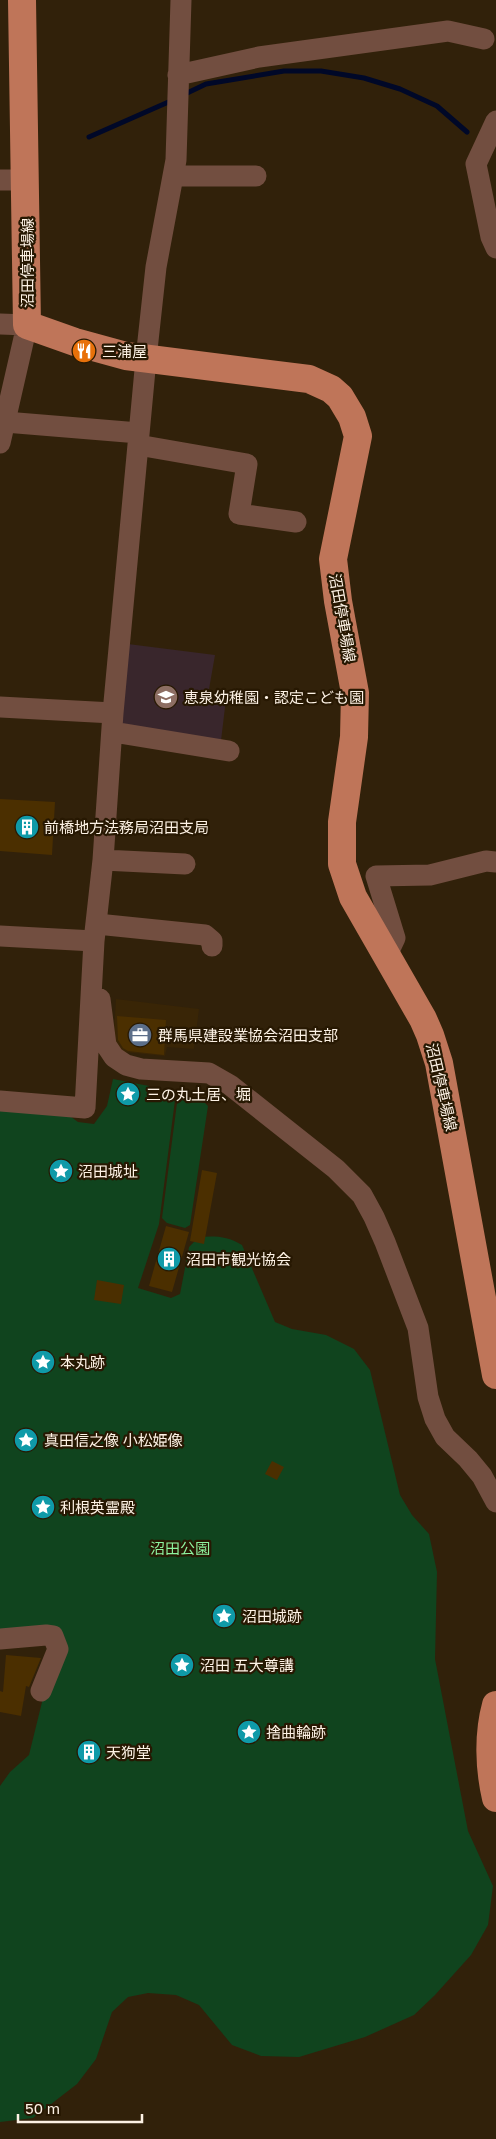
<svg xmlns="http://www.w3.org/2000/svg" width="496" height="2139" viewBox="0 0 496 2139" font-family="'Golos Text','Noto Sans JP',sans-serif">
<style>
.built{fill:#392506}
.education{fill:#39262c}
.green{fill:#10441e}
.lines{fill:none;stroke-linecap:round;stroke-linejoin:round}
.stream{stroke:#000828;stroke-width:5}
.building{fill:#4b2f00}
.minor{stroke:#724e40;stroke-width:21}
.major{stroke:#bf7559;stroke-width:28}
.labels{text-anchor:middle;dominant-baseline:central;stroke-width:4.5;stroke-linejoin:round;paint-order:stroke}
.street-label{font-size:15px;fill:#fdf2e5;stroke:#271802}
.poi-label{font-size:15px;fill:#fdf2e5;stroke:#271802;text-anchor:start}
.park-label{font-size:15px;fill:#8df39f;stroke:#271802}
</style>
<rect width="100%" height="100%" fill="#31210a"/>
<path class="built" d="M 116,999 L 199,1009 L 194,1049 L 167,1047 L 165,1056 L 113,1051 Z"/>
<path class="education" d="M 120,643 L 215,655 L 208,695 L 226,699 L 220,749 L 113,732 Z"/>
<path class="green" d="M 113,1079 L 149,1086 L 148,1095 L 175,1100 L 159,1224 L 138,1288 L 171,1298 L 180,1294 L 189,1247 L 199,1237 C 216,1236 227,1236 242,1245 L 275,1322 L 292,1329 L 326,1335 L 354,1349 L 370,1370 L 400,1495 L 412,1515 L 429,1534 L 437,1572 L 435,1659 L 468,1831 L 493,1886 L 488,1925 L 471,1955 L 435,1995 L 414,2015 L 365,2037 L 299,2057 L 261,2056 L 232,2045 L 199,2005 L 176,1995 L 148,1993 L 128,1997 L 112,2012 L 96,2059 L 77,2084 L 33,2118 L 0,2122 L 0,1786 L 10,1772 L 29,1755 L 43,1698 L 61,1650 L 36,1637 L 0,1638 L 0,1104 L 63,1111 L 78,1122 L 94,1124 L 107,1106 Z
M 182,1099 L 205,1103 L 208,1106 L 190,1225 L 185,1228 L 167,1223 L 162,1218 L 177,1103 Z"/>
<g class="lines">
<path class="stream" d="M 183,95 L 206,84 L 284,71 L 321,71 L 364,78 L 400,89 L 437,106 L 467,132
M 89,137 L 173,100"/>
</g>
<path class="building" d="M 0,799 L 55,802 L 52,855 L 0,851 Z
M 117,1016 L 166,1020 L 164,1055 L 128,1051 L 123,1048 L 118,1040 Z
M 202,1170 L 217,1173 L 204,1244 L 190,1241 Z
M 166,1226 L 189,1232 L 172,1292 L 149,1286 Z
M 97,1280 L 124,1285 L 121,1304 L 94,1300 Z
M 272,1461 L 284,1467 L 277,1480 L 265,1474 Z
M 6,1655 L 41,1658 L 29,1687 L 26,1686 L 21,1716 L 0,1712 L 0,1691 L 3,1692 Z"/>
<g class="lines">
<path class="minor" d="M 178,75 L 259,57 L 448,31 L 484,39
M 496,121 L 476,164 L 491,237 L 496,248
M 173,176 L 256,176
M 0,180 L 26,180
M 0,324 L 27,325 L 0,443
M 5,422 L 139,433
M 138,445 L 247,464 L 239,514 L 296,522
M 0,707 L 113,713
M 113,732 L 229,751
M 103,860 L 185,864
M 97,924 L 205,935 L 212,941 L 212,946
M 0,936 L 94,941
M 387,955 L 395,938 L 376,876 L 430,875 L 486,861 L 496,862
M 100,999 L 106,1045 L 114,1057 L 126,1065 L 141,1069 L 209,1073 L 230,1085 L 336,1169 L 362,1195 L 374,1217 L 385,1242 L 418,1328 L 428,1397 L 435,1419 L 445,1437 L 468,1459 L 482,1476 L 496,1502
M 0,1101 L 85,1108 L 94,941 L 103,860 L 113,713 L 146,359 L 156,267 L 176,160 L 181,0
M 0,1639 L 46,1635 L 53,1636 L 58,1649 L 41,1691"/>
<path class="major" d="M 22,0 L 27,325 L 75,342 L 126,356 L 309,379 L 331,389 L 340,397 L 352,417 L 358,436 L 333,559 L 338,601 L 355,693 L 354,737 L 342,822 L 342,864 L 353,897 L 423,1019 L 430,1035 L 439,1063 L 496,1375
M 496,1705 C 488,1734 489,1768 496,1798"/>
</g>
<defs>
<g id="restaurant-disc" transform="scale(1.25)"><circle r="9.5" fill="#e8710a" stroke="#271802"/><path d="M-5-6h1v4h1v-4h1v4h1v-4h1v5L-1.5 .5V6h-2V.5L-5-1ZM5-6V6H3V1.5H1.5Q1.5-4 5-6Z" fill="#fff"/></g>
<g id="school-disc" transform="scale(1.25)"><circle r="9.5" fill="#8d6e63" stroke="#271802"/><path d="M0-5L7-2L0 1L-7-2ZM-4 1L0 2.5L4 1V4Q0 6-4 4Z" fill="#fff"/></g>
<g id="building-disc" transform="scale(1.25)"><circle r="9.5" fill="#0f9aa8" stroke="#271802"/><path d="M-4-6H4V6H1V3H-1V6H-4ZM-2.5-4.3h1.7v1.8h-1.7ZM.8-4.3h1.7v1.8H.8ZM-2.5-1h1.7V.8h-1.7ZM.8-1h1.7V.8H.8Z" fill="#fff"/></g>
<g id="office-disc" transform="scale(1.25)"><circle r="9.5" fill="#5c6f8a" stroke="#271802"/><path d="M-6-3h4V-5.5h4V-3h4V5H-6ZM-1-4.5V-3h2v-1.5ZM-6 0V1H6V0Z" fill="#fff"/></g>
<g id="sight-disc" transform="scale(1.25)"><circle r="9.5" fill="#0f9aa8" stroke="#271802"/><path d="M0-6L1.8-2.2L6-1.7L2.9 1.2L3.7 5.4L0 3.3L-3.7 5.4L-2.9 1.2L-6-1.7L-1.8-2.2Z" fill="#fff"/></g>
</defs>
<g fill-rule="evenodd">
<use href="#restaurant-disc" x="84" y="351"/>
<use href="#school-disc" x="166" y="697"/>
<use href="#building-disc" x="27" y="827"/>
<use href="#office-disc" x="140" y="1035"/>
<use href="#sight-disc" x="128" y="1094"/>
<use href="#sight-disc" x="61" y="1171"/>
<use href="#building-disc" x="169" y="1259"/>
<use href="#sight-disc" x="43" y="1362"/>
<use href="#sight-disc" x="26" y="1440"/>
<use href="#sight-disc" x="43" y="1507"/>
<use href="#sight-disc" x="224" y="1616"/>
<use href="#sight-disc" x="182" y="1665"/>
<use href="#sight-disc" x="249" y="1732"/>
<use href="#building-disc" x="89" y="1752"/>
</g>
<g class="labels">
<g class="street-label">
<text transform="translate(27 263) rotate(-90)">沼田停車場線</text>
<text transform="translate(343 618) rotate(80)">沼田停車場線</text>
<text transform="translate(442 1087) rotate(77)">沼田停車場線</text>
</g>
<g class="poi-label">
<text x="102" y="351">三浦屋</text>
<text x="184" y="697">恵泉幼稚園・認定こども園</text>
<text x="44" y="827">前橋地方法務局沼田支局</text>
<text x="158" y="1035">群馬県建設業協会沼田支部</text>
<text x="146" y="1094">三の丸土居、堀</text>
<text x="78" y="1171">沼田城址</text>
<text x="186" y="1259">沼田市観光協会</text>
<text x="60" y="1362">本丸跡</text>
<text x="44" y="1440">真田信之像 小松姫像</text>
<text x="60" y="1507">利根英霊殿</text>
<text x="242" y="1616">沼田城跡</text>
<text x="200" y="1665">沼田 五大尊講</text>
<text x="266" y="1732">捨曲輪跡</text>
<text x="106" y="1752">天狗堂</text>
</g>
<g class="park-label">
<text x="180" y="1548">沼田公園</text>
</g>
</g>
<path d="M18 2114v8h124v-8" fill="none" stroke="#fdf2e5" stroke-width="2.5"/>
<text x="25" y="2114" font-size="15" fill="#fdf2e5" stroke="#271802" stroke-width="4" paint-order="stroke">50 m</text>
</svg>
